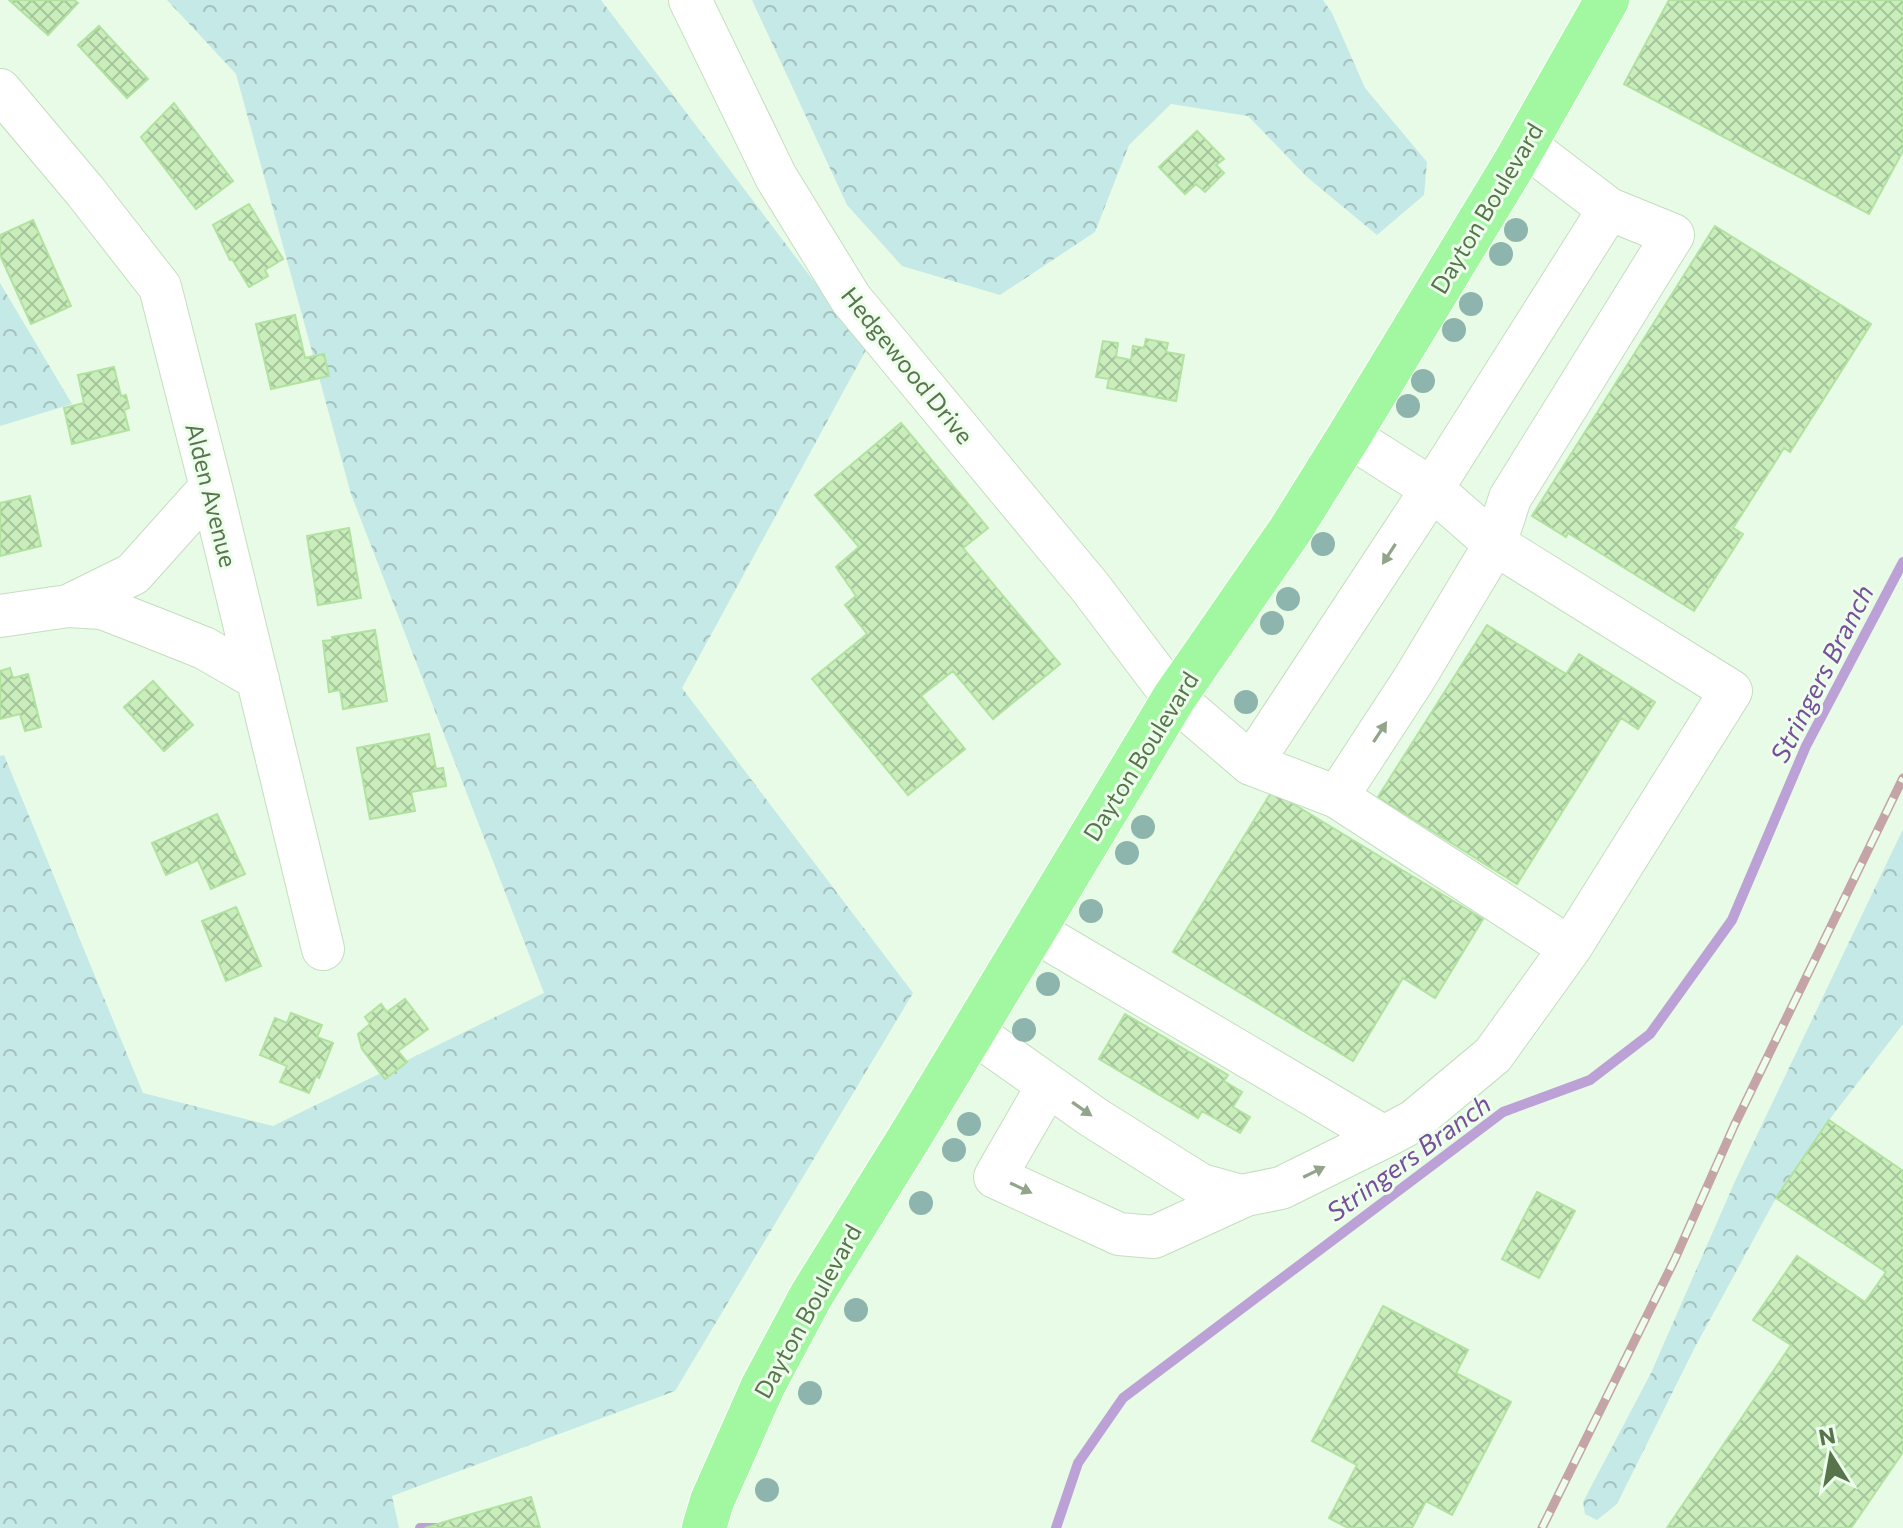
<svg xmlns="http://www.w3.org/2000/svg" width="1903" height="1528" viewBox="0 0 1903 1528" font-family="Commissioner,sans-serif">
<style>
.forest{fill:url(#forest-crowns)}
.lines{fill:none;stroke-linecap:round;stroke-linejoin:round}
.stream{stroke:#bca1d6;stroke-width:10}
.building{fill:url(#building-cross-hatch);stroke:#b1e29f;stroke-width:2}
.minor-casing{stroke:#c4debe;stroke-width:44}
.major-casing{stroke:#fff;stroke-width:46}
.minor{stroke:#fff;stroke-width:42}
.major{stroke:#a2f8a1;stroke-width:44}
.rail-casing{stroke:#c5a4a8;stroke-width:9}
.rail{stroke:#edfeec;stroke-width:6;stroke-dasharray:18;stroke-linecap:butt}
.tree{fill:#8eb5ad}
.oneway{fill:#92a58a}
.labels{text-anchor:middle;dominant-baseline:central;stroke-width:6;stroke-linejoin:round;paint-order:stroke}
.street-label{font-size:24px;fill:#57744b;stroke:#edfeec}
.water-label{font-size:26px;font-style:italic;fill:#774f9b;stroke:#edfeec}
</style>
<defs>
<pattern id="forest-crowns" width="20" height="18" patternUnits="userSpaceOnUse" patternTransform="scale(2)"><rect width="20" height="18" fill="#c5e9e7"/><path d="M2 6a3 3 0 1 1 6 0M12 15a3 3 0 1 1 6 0" fill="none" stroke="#a3c1bd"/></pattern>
<pattern id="building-cross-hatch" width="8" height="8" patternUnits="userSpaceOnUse" patternTransform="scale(2)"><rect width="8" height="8" fill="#c9eebc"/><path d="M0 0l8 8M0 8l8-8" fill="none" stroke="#a6c59b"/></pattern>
</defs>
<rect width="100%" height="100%" fill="#e7fbe6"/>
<path class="forest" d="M 167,0 L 601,0 L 866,350 L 682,688 L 913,993 L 675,1391 L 392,1496 L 399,1528 L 0,1528 L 0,756 L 4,755 L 143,1093 L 273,1126 L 544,993 L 351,494 L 236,74 Z
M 752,0 L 1323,0 L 1332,13 L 1365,88 L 1427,162 L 1424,195 L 1377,235 L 1307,177 L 1248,116 L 1171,104 L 1129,145 L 1095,232 L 1000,295 L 902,266 L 847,205 Z
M 0,283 L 72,404 L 0,426 Z
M 1903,829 L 1903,1024 L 1829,1120 L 1776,1198 L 1694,1349 L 1617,1504 L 1597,1520 L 1585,1514 L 1583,1502 L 1651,1373 L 1736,1179 Z"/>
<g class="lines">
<path class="stream" d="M 420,1528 L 438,1528
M 1056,1528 L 1078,1463 L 1123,1398 L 1503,1112 L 1590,1080 L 1650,1034 L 1732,920 L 1806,746 L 1903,562"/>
</g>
<path class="building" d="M 9,0 L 74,0 L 78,3 L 48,35 Z
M 1669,0 L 1903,0 L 1903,151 L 1869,214 L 1624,84 Z
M 99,26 L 148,79 L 127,98 L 78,45 Z
M 174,103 L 233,181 L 196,209 L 141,137 Z
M 1197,131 L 1224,159 L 1216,165 L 1224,173 L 1205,192 L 1196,184 L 1185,194 L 1159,167 Z
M 249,204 L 283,259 L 265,270 L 268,276 L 249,287 L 232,259 L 230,260 L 213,225 Z
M 33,220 L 71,306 L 31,324 L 0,255 L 0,235 Z
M 1715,226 L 1871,324 L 1790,452 L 1784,448 L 1733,528 L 1743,534 L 1694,611 L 1568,533 L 1566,537 L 1532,516 Z
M 295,315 L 305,358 L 324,354 L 329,376 L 271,389 L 256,324 Z
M 1146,339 L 1168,343 L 1166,352 L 1184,355 L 1176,401 L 1107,388 L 1109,379 L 1096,377 L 1103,341 L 1118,343 L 1116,357 L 1131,360 L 1133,346 L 1144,348 Z
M 114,367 L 121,396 L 126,395 L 129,408 L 124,410 L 129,430 L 72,444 L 64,408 L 84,403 L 78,375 Z
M 901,423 L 988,528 L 963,548 L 1060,664 L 993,719 L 953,671 L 921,696 L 965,749 L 908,795 L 812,679 L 867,634 L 845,605 L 856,596 L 836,567 L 859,547 L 815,495 Z
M 30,496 L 41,546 L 0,556 L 0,503 Z
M 349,528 L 361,598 L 318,605 L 307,536 Z
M 1487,625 L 1566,674 L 1579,654 L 1655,702 L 1638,729 L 1621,718 L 1517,884 L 1378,797 Z
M 375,630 L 387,701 L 343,709 L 340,690 L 329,692 L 323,641 L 333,640 L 332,637 Z
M 10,668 L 13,678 L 28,674 L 41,727 L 25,731 L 20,714 L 0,719 L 0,671 Z
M 153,681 L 193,725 L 164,751 L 124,707 Z
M 429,734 L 436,769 L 443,768 L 446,786 L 411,792 L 415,811 L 370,819 L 357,748 Z
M 1272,791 L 1483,919 L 1435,998 L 1403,978 L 1353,1061 L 1173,952 Z
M 217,814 L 245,874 L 211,889 L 198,860 L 166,875 L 152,843 Z
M 236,907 L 261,966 L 226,981 L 202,921 Z
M 405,999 L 428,1029 L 398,1051 L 407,1062 L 385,1079 L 362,1049 L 358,1034 L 370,1024 L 365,1017 L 381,1004 L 387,1012 Z
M 291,1013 L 322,1025 L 317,1037 L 333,1043 L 319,1078 L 316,1076 L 309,1093 L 280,1082 L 287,1066 L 260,1055 L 275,1018 L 287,1023 Z
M 1125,1014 L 1228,1075 L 1224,1081 L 1242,1092 L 1233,1107 L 1250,1117 L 1240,1133 L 1202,1111 L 1198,1118 L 1099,1059 Z
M 1829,1120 L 1903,1171 L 1903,1452 L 1851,1528 L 1667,1528 L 1791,1345 L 1753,1320 L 1797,1256 L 1865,1302 L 1886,1272 L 1776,1198 Z
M 1537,1192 L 1575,1211 L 1539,1278 L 1502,1259 Z
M 1383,1306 L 1468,1350 L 1456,1373 L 1511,1402 L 1452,1515 L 1426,1501 L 1412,1528 L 1348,1528 L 1329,1518 L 1357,1465 L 1312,1441 Z
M 531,1497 L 540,1528 L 425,1528 L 454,1519 Z"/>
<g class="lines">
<g class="minor-casing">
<path id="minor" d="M 690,0 L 776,177 L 851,299 L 1090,587 L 1174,698 L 1251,764 L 1337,797 L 1570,948
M 0,90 L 85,191 L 160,287 L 211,487 L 323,949
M 1349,436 L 1432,489 L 1495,544 L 1510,498 L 1673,235 L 1609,209 L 1525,145
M 68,606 L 102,608 L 146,625 L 204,648 L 258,679
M 0,616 L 68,606 L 133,574 L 211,487
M 1251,764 L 1432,489 L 1609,209
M 1033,930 L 1384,1137 L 1414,1121 L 1493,1055 L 1570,948 L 1731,691 L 1495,544 L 1414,679 L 1337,797
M 973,1032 L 1093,1117 L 1201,1185 L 1241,1196 L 1281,1188 L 1384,1137
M 1048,1085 L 995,1177 L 1119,1234 L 1154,1237 L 1246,1195"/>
</g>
<g class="major-casing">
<path id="major" d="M 704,1528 L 712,1501 L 763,1386 L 811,1296 L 914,1130 L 1174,698 L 1291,529 L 1349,436 L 1514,164 L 1607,0"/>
</g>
<use href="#minor" class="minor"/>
<use href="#major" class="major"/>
<g class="rail-casing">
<path id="rail" d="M 1542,1528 L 1675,1259 L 1734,1126 L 1903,778"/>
</g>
<use href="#rail" class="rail"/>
</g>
<g class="tree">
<circle cx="1516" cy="230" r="12"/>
<circle cx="1501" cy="254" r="12"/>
<circle cx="1471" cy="304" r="12"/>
<circle cx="1454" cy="330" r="12"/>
<circle cx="1423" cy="381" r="12"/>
<circle cx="1408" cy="406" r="12"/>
<circle cx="1323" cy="544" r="12"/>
<circle cx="1288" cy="599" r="12"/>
<circle cx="1272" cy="623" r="12"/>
<circle cx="1246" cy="702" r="12"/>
<circle cx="1143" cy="827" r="12"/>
<circle cx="1127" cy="853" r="12"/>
<circle cx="1091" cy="911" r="12"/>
<circle cx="1048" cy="984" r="12"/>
<circle cx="1024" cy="1030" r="12"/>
<circle cx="969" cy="1124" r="12"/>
<circle cx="954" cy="1150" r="12"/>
<circle cx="921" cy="1203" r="12"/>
<circle cx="856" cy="1310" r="12"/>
<circle cx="810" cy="1393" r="12"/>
<circle cx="767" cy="1490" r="12"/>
</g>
<defs><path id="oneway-solid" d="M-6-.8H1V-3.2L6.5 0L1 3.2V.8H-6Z" transform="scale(2)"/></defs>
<g class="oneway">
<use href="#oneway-solid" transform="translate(1389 554) rotate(123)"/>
<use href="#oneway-solid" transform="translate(1380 732) rotate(-57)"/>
<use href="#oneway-solid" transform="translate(1082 1109) rotate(35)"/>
<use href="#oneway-solid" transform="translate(1314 1172) rotate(-26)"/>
<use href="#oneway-solid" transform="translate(1021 1188) rotate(25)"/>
</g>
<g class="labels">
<g class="street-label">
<text transform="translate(1486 208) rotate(-59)">Dayton Boulevard</text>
<text transform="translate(908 365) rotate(51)">Hedgewood Drive</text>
<text transform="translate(212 495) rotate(76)">Alden Avenue</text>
<text transform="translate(1140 756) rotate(-58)">Dayton Boulevard</text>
<text transform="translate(807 1311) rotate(-61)">Dayton Boulevard</text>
</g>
<g class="water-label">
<text transform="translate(1821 673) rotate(-63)">Stringers Branch</text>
<text transform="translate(1408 1157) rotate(-36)">Stringers Branch</text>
</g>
</g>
<g transform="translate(1831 1456) rotate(349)" stroke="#edfeec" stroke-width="6" paint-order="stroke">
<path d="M0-6L14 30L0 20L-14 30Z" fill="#57744b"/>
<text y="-12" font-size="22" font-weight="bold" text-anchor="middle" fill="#57744b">N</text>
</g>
</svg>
